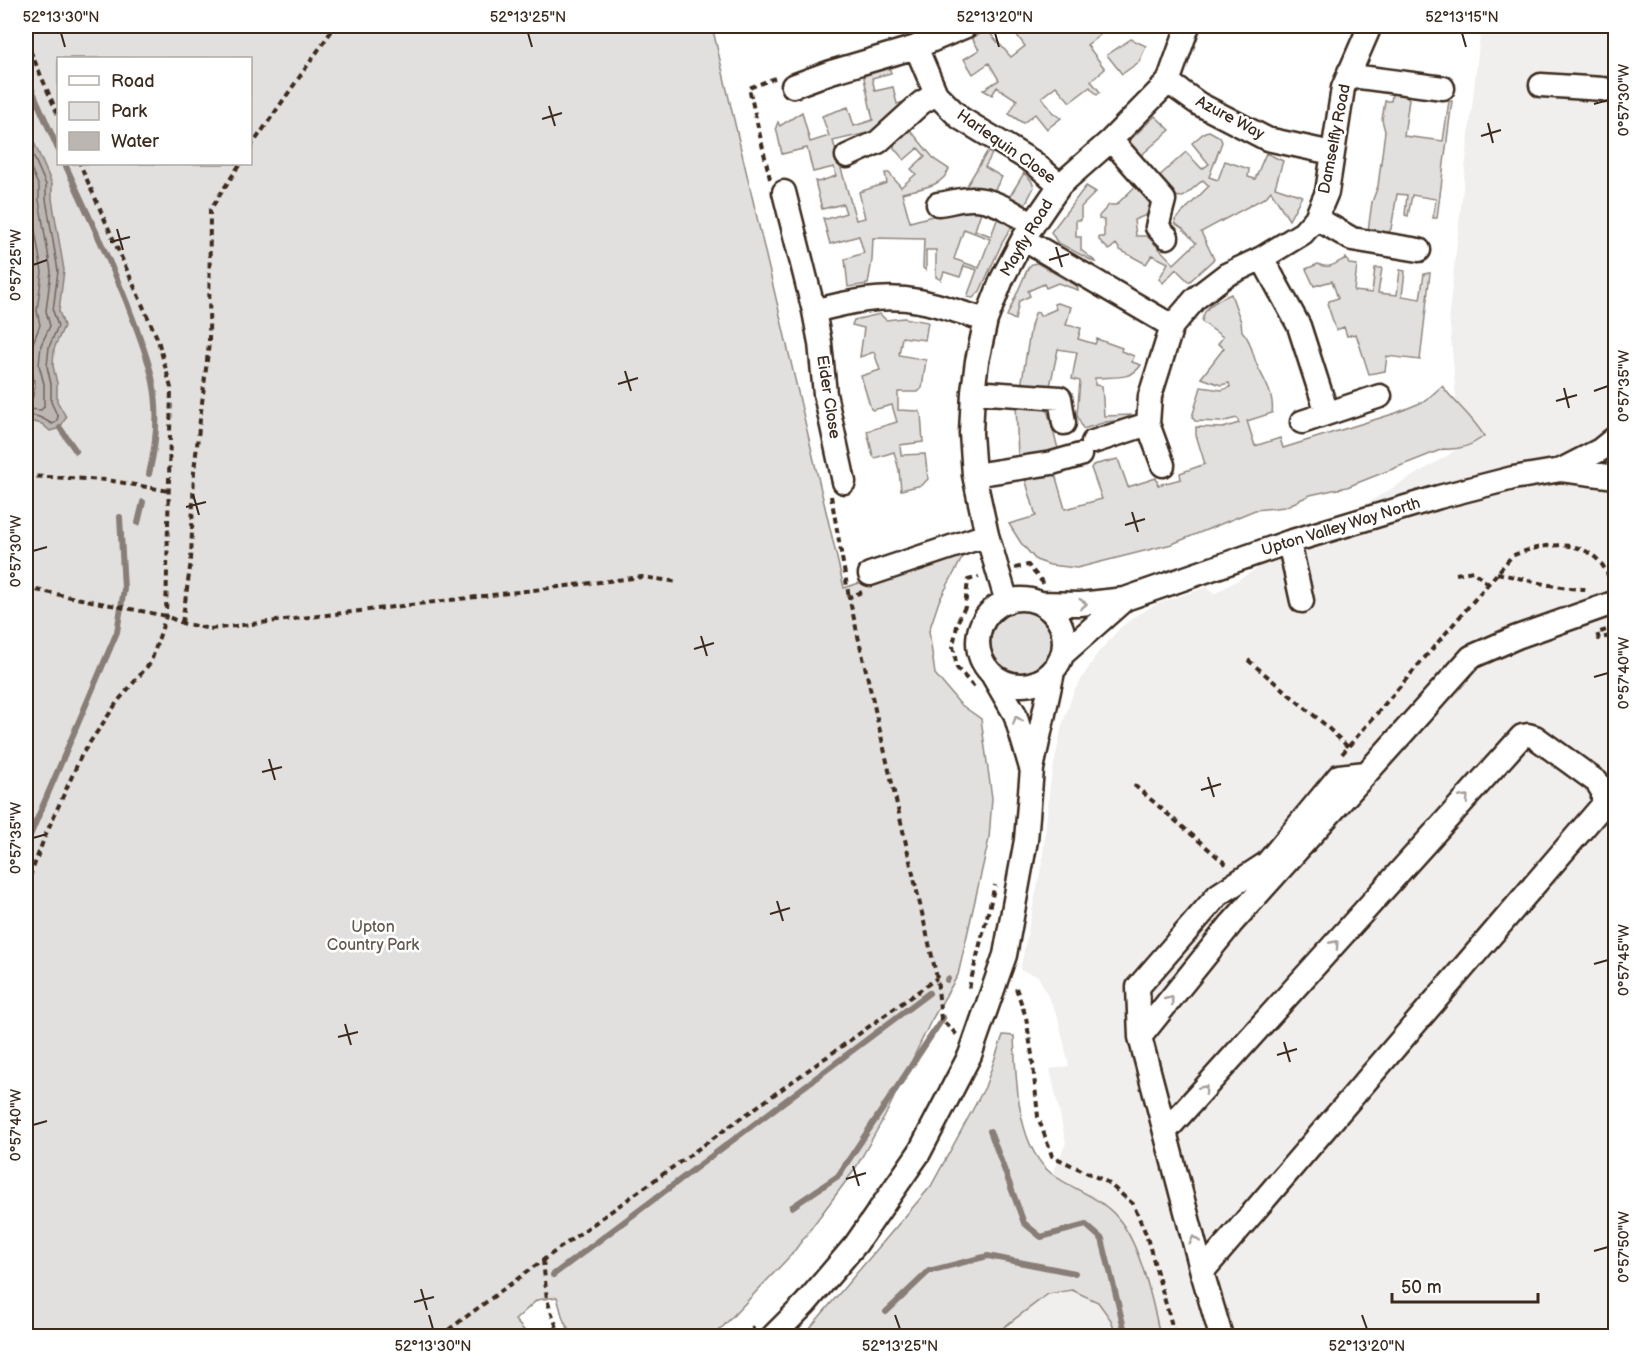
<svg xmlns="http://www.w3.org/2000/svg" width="1641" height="1362" viewBox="0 0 1641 1362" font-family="'Balsamiq Sans',sans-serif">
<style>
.built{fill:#f1efee}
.green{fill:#e2e0de;stroke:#8e857e;stroke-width:1.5;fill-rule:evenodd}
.water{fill:#bcb6b3;stroke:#887e77;stroke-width:1.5}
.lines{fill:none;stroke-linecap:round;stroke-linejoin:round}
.shore{stroke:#6f625a;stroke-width:1.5}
.stream{stroke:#887e77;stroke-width:6}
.minor-casing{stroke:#3b2a1e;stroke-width:27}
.path{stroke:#3b2a1e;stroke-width:4;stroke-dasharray:6 4.5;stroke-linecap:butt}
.minor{stroke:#fff;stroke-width:22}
.oneway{stroke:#a79f9a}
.ticks{fill:none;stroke:#3b2a1e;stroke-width:2}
.labels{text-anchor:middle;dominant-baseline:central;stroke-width:5;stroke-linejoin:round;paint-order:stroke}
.street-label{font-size:16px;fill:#3b2a1e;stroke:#fff}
.park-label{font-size:16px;fill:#65584e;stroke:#fff}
.neatline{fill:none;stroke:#3b2a1e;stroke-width:2}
.ticks-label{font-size:15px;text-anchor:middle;fill:#3b2a1e}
</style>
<rect width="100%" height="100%" fill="#fff"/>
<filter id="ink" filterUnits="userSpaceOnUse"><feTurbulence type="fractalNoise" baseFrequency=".0167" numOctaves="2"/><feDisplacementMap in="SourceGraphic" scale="12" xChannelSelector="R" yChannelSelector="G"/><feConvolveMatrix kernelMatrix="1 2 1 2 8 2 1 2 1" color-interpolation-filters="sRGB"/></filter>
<g filter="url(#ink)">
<path class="built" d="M 1481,26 L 1615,26 L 1615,1336 L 992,1336 L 1010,1324 L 1052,1174 L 1066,1143 L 1050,1069 L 1069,1066 L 1058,1017 L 1038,976 L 1020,970 L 1042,863 L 1050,784 L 1062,725 L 1074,691 L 1097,654 L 1120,628 L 1135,616 L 1156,604 L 1207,587 L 1214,594 L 1460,448 L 1449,313 Z"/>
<path class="green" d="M 26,26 L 712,26 L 844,588 L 968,547 L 939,601 L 929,631 L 935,674 L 960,704 L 981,719 L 992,798 L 989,839 L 958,975 L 931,1021 L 885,1116 L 855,1169 L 792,1254 L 714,1336 L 572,1336 L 563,1319 L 557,1297 L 537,1300 L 515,1320 L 529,1336 L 26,1336 ZM 58,58 L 250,58 L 250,164 L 58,164 Z
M 1014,26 L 1059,26 L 1063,30 L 1069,26 L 1095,26 L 1099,31 L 1107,26 L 1109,28 L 1087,45 L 1105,69 L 1091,81 L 1100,92 L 1097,95 L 1090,87 L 1070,102 L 1056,86 L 1042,97 L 1053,113 L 1061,118 L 1047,129 L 1035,114 L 1023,123 L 1009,114 L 1017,100 L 997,87 L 992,95 L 983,90 L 999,80 L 989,63 L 973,74 L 964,59 L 979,50 L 972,38 L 987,30 L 1011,57 L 1025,46 L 1013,30 Z
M 1131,39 L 1146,46 L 1139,62 L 1122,74 L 1107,55 Z
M 888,63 L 891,73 L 872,78 L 875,91 L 893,87 L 897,104 L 913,99 L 880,130 L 833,141 L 856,220 L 865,218 L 859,192 L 887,183 L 885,173 L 889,173 L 901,187 L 916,174 L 911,169 L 925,156 L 918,148 L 904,160 L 894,148 L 894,139 L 906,125 L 935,160 L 949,169 C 942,188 919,188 902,193 L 910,222 L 969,206 L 983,206 L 975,230 L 991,236 L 1000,212 L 1014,223 L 1002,243 L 980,291 L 973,298 L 967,297 L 977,270 L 964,266 L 960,277 L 944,272 L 941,280 L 936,277 L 936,250 L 926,250 L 926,270 L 923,268 L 924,239 L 873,238 L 872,260 L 868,284 L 848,287 L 845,259 L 864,253 L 859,236 L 830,244 L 823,218 L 827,219 L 846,213 L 843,204 L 822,209 L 815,181 L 818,182 L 836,176 L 834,167 L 813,172 L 807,148 L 782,154 L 776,127 L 778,122 L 780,126 L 802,112 L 810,142 L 829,136 L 822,116 L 848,107 L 854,126 L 873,120 L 864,78 L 866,70 ZM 964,229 L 990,239 L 979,268 L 954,259 Z
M 1393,89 L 1401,90 L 1409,99 L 1404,136 L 1443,141 L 1449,101 L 1452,101 L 1437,218 L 1433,218 L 1436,199 L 1412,195 L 1408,216 L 1405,215 L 1407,195 L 1397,194 L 1391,229 L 1387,235 L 1368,231 L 1372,202 L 1378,186 L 1385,131 L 1382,120 L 1385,101 L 1391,101 Z
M 1155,116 L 1170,130 L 1138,158 L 1126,144 Z
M 1209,131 L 1220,137 L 1222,142 L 1209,177 L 1218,180 L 1225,161 L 1249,169 L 1248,177 L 1255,179 L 1266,153 L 1283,161 L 1275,187 L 1302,196 L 1289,220 L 1271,191 L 1266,197 L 1201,232 L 1214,259 L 1189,282 L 1176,269 L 1163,283 L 1159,279 L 1168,263 L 1152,255 L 1146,264 L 1120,250 L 1116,244 L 1109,250 L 1099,240 L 1099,237 L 1104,237 L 1104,220 L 1099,219 L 1099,216 L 1109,205 L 1116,205 L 1141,181 L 1154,198 L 1154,212 L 1134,220 L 1136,236 L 1147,236 L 1174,264 L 1196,243 L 1183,229 L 1176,224 L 1175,220 L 1209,186 L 1203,180 L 1183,197 L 1172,196 L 1156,179 L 1186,152 L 1202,169 L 1209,164 L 1192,143 L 1205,132 Z
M 987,152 L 992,154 L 985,167 L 1002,177 L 991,196 L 969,191 L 966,187 Z
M 1024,173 L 1031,180 L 1034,187 L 1023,209 L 1007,201 Z
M 1086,186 L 1096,192 L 1081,207 L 1081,220 L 1076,220 L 1076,237 L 1081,237 L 1081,250 L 1096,262 L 1094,262 L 1057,242 L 1051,232 Z
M 1346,258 L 1349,264 L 1357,265 L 1354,291 L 1372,293 L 1375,268 L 1382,268 L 1378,293 L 1397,295 L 1400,270 L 1405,271 L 1402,296 L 1420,299 L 1424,274 L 1430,273 L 1420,360 L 1387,356 L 1385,371 L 1369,374 L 1356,334 L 1347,336 L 1344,327 L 1336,330 L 1328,306 L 1329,301 L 1338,298 L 1332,281 L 1314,286 L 1306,269 L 1318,264 C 1329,270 1336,263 1346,258 Z
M 1037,263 L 1077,286 L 1078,290 L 1058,283 L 1046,288 L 1044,284 L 1028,291 L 1030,296 L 1019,301 L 1015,320 L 1007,316 L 1028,268 L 1032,264 Z
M 1231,294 L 1241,322 L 1242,331 C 1251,340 1252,353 1257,365 C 1264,380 1275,396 1272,413 L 1247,421 L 1255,446 L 1280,438 L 1283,448 L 1396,413 L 1425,401 L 1442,386 C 1455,403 1473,417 1484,436 C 1471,446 1460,450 1443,449 L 1347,487 L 1310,495 L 1285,507 L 1255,510 L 1172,544 L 1077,568 L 1050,565 L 1036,560 L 1021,543 L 1009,524 L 1036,516 L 1024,475 L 1055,474 L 1065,509 L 1102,499 L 1091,468 L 1093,465 L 1118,459 L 1128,487 L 1156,478 L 1158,485 L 1181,479 L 1180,473 L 1205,464 L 1196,435 L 1196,427 L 1223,428 L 1239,423 L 1237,418 L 1221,422 L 1195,421 L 1192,417 L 1201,387 L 1222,390 L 1230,387 L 1229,383 L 1221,385 L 1201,378 L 1224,348 L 1218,344 L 1223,337 L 1202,322 C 1203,306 1218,300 1231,294 Z
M 1057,303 L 1071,307 L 1066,325 L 1081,328 L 1078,339 L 1095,344 L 1097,339 L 1122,348 L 1121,351 L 1134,356 L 1132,362 L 1141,365 C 1131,381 1112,376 1095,378 L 1095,385 L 1102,386 L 1104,416 L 1133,415 L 1130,419 L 1106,422 L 1083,429 L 1077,415 L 1080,381 L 1072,379 L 1077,352 L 1058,349 L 1050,386 L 1021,387 L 1031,326 L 1035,313 L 1038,312 L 1040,316 L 1056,309 L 1054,304 Z
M 880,314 L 886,320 L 904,318 L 928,322 L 925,340 L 902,337 L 899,355 L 926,360 L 922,388 L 918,392 L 898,392 L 898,410 L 918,411 L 921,414 L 923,442 L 900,445 L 901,455 L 925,454 L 928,479 L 922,485 L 901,490 L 899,470 L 894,452 L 875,458 L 873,456 L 867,431 L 897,422 L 892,405 L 873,410 L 871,409 L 861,376 L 880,370 L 874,352 L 860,357 L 864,328 L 852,325 L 854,320 Z
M 1016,402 L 1046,406 L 1059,452 L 1018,459 Z
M991 642a31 31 0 1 1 62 0a31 31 0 1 1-62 0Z
M 1003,1035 L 1014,1036 C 1016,1078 1016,1146 1052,1174 C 1073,1190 1099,1196 1117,1217 C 1140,1243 1153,1302 1160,1336 L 1116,1336 L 1111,1320 L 1098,1302 L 1072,1290 L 1048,1294 L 992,1336 L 803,1336 L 931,1186 L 985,1087 Z"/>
<path class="water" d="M 26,124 L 52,184 L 52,199 L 64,270 L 59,311 L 64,326 L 54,349 L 53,366 L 57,383 L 57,401 L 66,417 L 60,428 L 50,431 L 42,424 L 30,421 L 26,424 Z"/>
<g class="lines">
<path class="shore" d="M 26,139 L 46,185 L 46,199 L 58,271 L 53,311 L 58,326 L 49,347 L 47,366 L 51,384 L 51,402 L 58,417 L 56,422 L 52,424 C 44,419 35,413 26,417
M 26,157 L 39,187 L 39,200 L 51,271 L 46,311 L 50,326 L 41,345 L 39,365 L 44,384 L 44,407 L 41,410 L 26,409
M 26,179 L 30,188 L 30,201 L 42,272 L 37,311 L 40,325 L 33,343 L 30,364 L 35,386 L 32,399 L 26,399"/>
<path class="stream" d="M 26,76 L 58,149
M 65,164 C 86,210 108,256 127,303 C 136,328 148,355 153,382 C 159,411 156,445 149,474
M 60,428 L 76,451
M 138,523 L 143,502
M 26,845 L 117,632 L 124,589 L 120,517
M 947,980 L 948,979
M 990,1131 L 1024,1223 L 1041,1237 L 1086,1225 L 1102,1239 L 1126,1336
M 792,1207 L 838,1176 L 943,1018
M 553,1275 L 929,993
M 886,1312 L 929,1271 L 988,1256 L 1075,1273"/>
<g class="minor-casing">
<path id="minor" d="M 916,47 L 936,94 L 960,118 L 1033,162 L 1060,185
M 1349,72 L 1360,77 L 1443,88
M 1168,82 L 1199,104 L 1267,139 L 1332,153
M 1541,85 L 1603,89 L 1616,92
M 793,86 L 831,72 L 916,47 L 966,26
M 1111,140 L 1164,200 L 1157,227 L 1167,237
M 847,156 L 878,142 L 921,103 L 936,94
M 784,192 L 814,311 L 820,343 L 825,394 L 844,482
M 938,204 C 949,203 960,199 971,199 C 994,198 1015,214 1033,225
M 1316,218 L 1352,239 L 1419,250
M 1023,239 L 1172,326
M 1262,258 L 1299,326 L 1327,413
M 814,311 C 848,302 883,294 919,301 C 941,305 964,314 986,320
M 973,392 L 1060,398 L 1064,423
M 1302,422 L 1380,396
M 1148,424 L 1163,465
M 1093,442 L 1148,424 L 1150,396 L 1172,326 L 1196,298 L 1226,275 L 1262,258 L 1303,233 L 1316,218 L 1327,192 L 1343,88 L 1370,26
M 1561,470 L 1600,450 L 1616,437
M 974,475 L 1052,463 L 1080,455
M 1289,542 L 1302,601
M 870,574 L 987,535
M978 642a43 43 0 1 1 86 0a43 43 0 1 1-86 0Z
M 1007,602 L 987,535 L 974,475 L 971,433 L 973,392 L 977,361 L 986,320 L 1002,279 L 1023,239 L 1060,185 L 1111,140 L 1168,82 L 1188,26
M 1040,603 L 1080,604 L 1125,599 L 1289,542 L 1439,497 L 1513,478 L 1561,470 L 1616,477
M 1063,654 L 1125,599
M 993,676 L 1015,714 L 1031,768
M 1140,1037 L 1138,987 L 1218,895 L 1267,863 L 1339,776 L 1366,773
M 1165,1132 L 1522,736 L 1528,735 L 1535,737 L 1597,782 L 1603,792 L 1603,805 L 1202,1272
M 773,1336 L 805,1304 L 856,1244 L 919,1153 L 970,1055 L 1005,955 L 1026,840 L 1032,769 L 1053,672
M 1221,1336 L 1202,1272 L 1140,1037 L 1231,924 L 1471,657 L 1517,637 L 1616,602"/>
</g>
<path class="path" d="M 26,41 L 58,115
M 250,148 L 335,26
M 770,179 L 749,88 L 775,78
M 26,476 L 107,480 L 169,491
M 831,496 L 849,597
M 1015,568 L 1028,565 L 1044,584
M 1497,573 C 1528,580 1557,589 1588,589
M 1456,574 L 1473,571 L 1488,584
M 26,588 L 166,616 L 182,623 L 210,629 L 642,577 L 679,582
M 862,592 L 849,597 L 937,978 L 941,1019 L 957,1035
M 182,623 L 191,561 L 194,471 L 209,343 L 210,210 L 240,164
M 1616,627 L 1597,633 L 1599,639 L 1616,634
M 1248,660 L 1323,723 L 1348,747
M 974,687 L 957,668 L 953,646 L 958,621 L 965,607 L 968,580 L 979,577
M 1342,754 L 1512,556 C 1540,544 1582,536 1603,566 C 1606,571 1609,577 1612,582
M 1134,785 L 1227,865
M 26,887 L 45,836 L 82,754 L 118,701 L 151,662 L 166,616 L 171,388 L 158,340 L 80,164
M 969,988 L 995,885
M 1016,988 L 1026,1017 L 1032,1055 L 1038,1117 L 1052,1156 L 1107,1182 L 1133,1204 L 1146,1234 L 1175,1336
M 543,1260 L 547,1300 L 560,1336
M 440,1336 L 543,1260 L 937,978
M 744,1336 L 754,1327"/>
<use href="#minor" class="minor"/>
</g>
<defs><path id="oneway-chevron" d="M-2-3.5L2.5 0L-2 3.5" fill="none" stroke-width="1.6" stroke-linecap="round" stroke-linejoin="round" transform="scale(1.5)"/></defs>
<g class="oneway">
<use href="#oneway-chevron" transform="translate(1083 604) rotate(-4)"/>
<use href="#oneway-chevron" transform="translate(1017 720) rotate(-109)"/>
<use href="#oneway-chevron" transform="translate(1465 798) rotate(-48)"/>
<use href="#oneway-chevron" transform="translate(1335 944) rotate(-48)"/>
<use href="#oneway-chevron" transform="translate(1170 1000) rotate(-51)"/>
<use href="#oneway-chevron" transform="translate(1204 1089) rotate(-48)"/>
<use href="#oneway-chevron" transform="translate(1194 1240) rotate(-105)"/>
</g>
</g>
<path class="ticks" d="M 61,33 L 65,47M 528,33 L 532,47M 995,33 L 999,47M 1462,33 L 1466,47M 1594,104 L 1608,100M 549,106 L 555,126M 542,119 L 562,113M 1488,123 L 1493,143M 1481,136 L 1501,130M 117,229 L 123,250M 110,242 L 130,237M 1056,247 L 1062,267M 1049,260 L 1069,254M 33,265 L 47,260M 625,371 L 631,391M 618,384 L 638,378M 1564,388 L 1569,408M 1594,391 L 1608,386M 1556,401 L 1577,395M 193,494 L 199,515M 186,507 L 206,502M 1132,512 L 1138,532M 1125,525 L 1145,519M 33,551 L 47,547M 701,636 L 707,656M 694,649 L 714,643M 1594,677 L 1608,673M 269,759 L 275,780M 262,772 L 282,767M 1208,777 L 1214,797M 1201,790 L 1221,784M 33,838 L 47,834M 777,901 L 783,921M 770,914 L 790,908M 1594,964 L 1608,960M 345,1024 L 351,1045M 338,1037 L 358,1032M 1284,1042 L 1290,1062M 1277,1055 L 1297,1049M 33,1125 L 47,1121M 853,1166 L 859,1186M 846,1179 L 866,1173M 1594,1251 L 1608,1247M 421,1289 L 427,1310M 414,1302 L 434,1297M 429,1315 L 433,1329M 895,1315 L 900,1329M 1362,1315 L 1367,1329"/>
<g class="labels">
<g class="street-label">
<text transform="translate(1230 118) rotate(28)">Azure Way</text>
<text transform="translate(1335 139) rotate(-79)">Damselfly Road</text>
<text transform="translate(1006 147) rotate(35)">Harlequin Close</text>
<text transform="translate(1027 238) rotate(-59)">Mayfly Road</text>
<text transform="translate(828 397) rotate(81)">Eider Close</text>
<text transform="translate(1341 527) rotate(-17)">Upton Valley Way North</text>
</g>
<g class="park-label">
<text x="373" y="927">Upton<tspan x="373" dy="18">Country Park</tspan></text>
</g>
</g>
<rect width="1641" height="1362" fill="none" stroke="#fff" stroke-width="66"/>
<rect x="57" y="57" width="195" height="108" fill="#ffffff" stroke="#b1aaa5" stroke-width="1.5"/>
<rect x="69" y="76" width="30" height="9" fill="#ffffff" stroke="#b1aaa5" stroke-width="1.5"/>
<text x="111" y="87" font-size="18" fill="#3b2a1e">Road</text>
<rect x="69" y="102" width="30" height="18" fill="#e2e0de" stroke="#b1aaa5" stroke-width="1.5"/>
<text x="111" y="117" font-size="18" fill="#3b2a1e">Park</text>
<rect x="69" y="132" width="30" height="18" fill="#bcb6b3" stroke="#b1aaa5" stroke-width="1.5"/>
<text x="111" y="147" font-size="18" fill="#3b2a1e">Water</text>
<path d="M1392 1293v9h146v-9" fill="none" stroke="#3b2a1e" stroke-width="3"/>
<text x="1401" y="1293" font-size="18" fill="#3b2a1e" stroke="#ffffff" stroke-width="4.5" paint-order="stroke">50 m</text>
<rect x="33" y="33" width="1575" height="1296" class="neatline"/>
<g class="ticks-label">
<text x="61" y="22">52°13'30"N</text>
<text x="528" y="22">52°13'25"N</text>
<text x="995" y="22">52°13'20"N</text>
<text x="1462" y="22">52°13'15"N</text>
<text transform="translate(1624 100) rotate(-90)" y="5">0°57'30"W</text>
<text transform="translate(16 265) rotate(-90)" y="5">0°57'25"W</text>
<text transform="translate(1624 386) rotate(-90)" y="5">0°57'35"W</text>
<text transform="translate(16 551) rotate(-90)" y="5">0°57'30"W</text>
<text transform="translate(1624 673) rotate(-90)" y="5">0°57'40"W</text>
<text transform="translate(16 838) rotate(-90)" y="5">0°57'35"W</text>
<text transform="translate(1624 960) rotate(-90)" y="5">0°57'45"W</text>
<text transform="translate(16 1125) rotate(-90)" y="5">0°57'40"W</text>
<text transform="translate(1624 1247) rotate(-90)" y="5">0°57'50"W</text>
<text x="433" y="1351">52°13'30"N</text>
<text x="900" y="1351">52°13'25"N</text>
<text x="1367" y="1351">52°13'20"N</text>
</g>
</svg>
